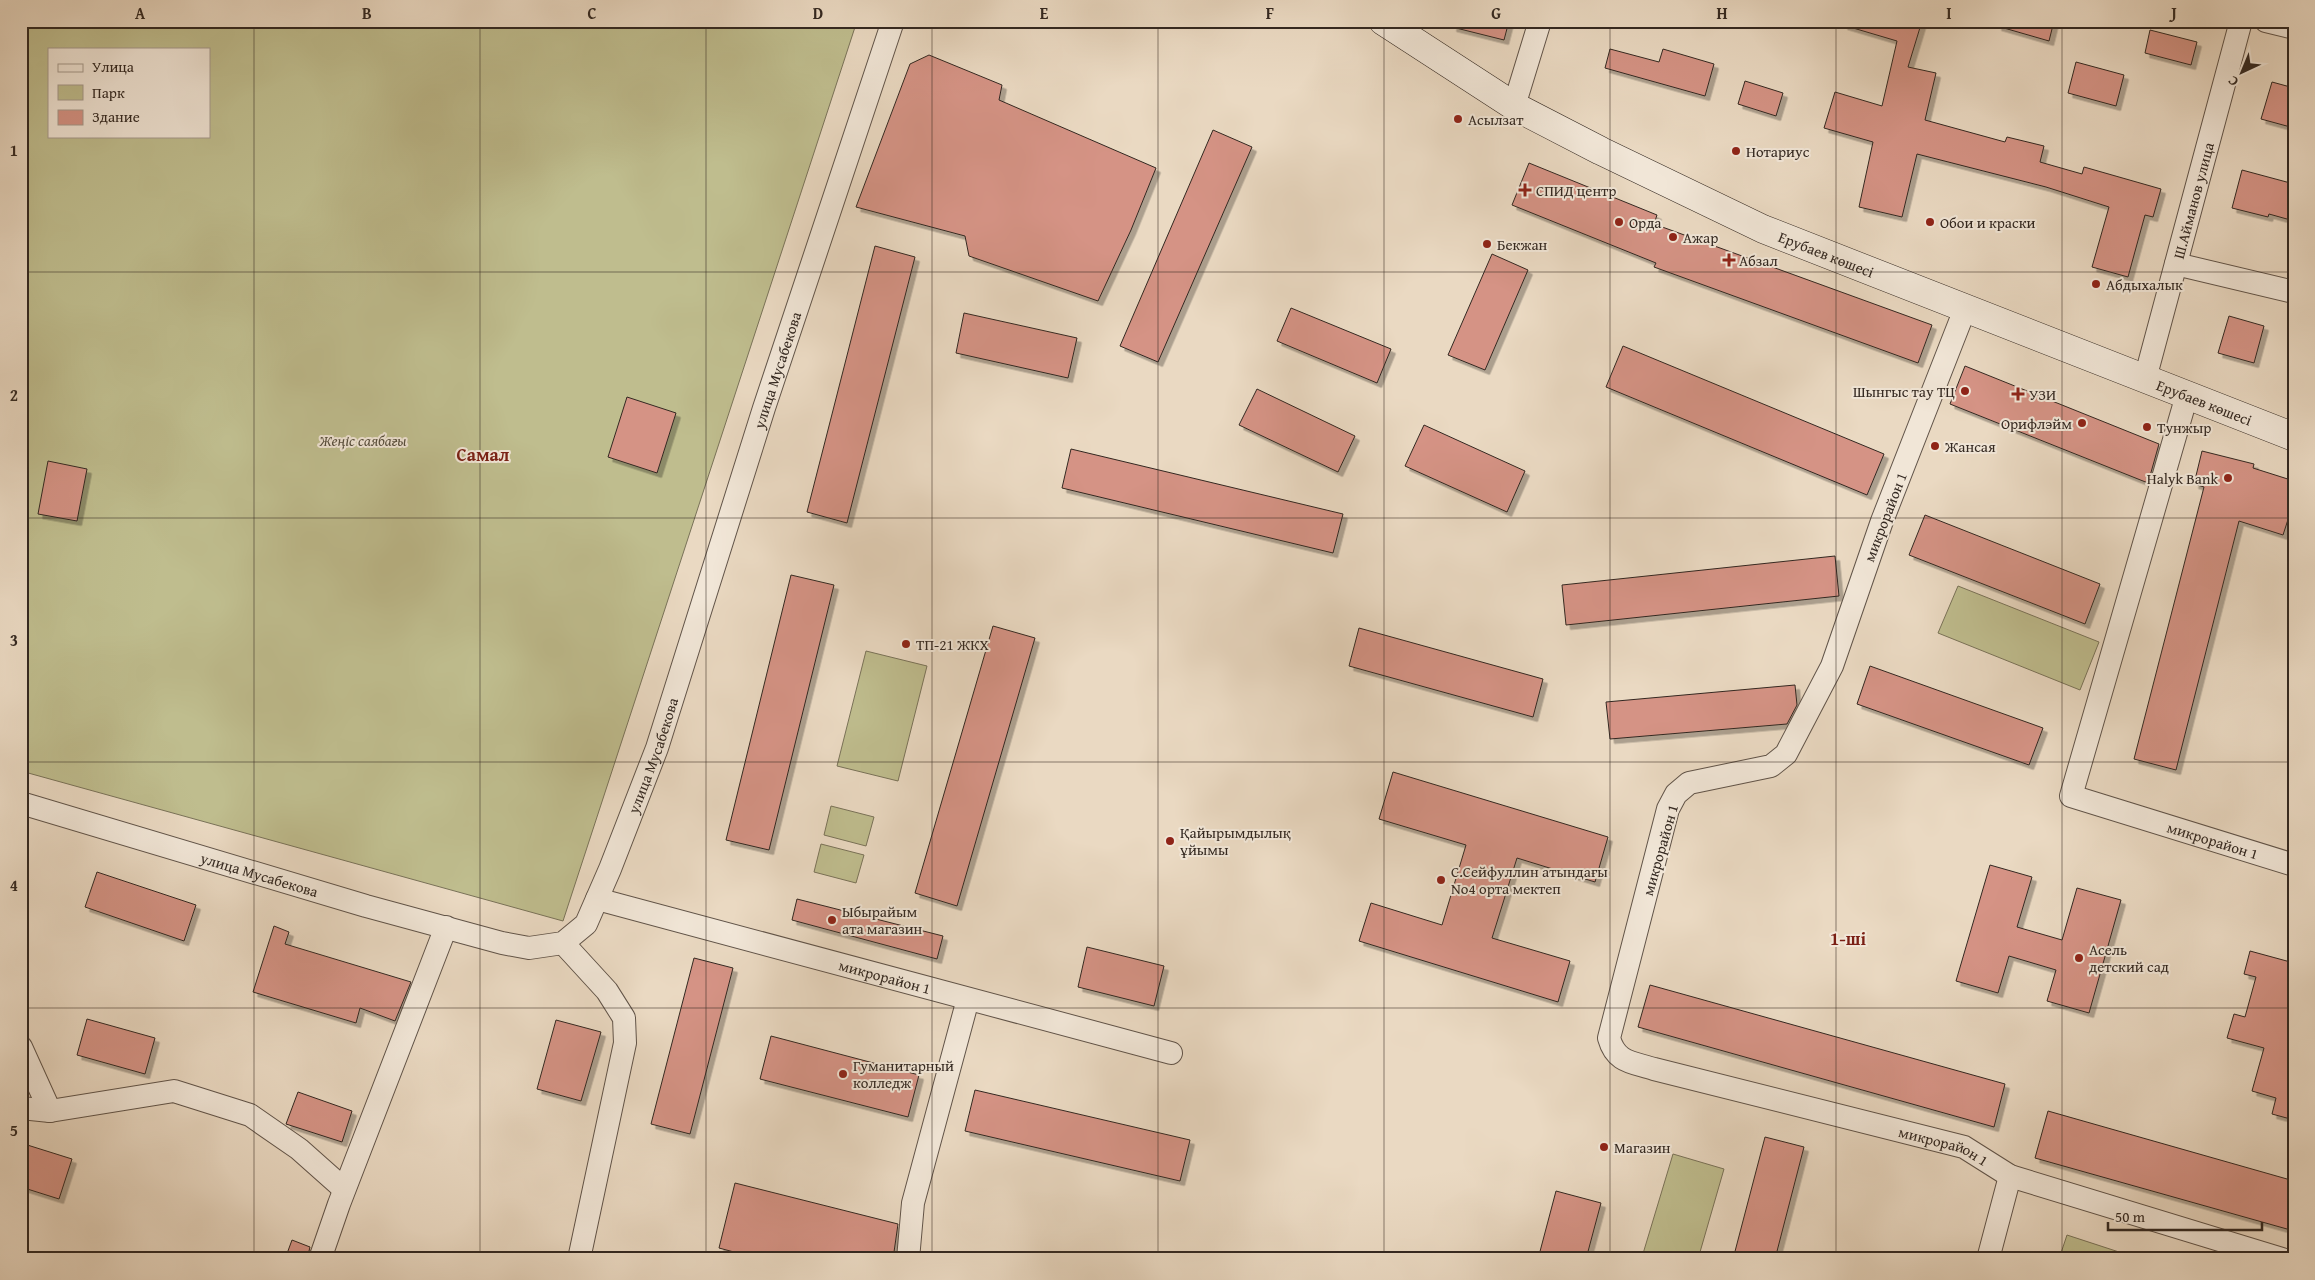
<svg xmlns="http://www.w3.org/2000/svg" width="2315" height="1280" viewBox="0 0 2315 1280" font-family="'Gentium Book Plus',serif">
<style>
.green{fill:#bfbd8e;stroke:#797258;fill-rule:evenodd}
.building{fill:#d59385;stroke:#332821;filter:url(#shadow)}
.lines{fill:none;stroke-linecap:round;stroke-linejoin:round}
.street-casing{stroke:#615449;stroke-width:24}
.secondary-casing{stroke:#332821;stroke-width:29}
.street{stroke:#f1e6d7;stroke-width:22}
.secondary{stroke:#f1e6d7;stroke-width:28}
.grid{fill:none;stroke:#332821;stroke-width:1;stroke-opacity:0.55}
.poi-dot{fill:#8f2418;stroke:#f1e6d7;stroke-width:2}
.labels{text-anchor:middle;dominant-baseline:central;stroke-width:4;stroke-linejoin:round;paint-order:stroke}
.poi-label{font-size:15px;fill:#332821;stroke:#f1e6d7;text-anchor:start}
.street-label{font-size:15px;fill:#332821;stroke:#f1e6d7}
.park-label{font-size:15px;font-style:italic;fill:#564d3c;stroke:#f1e6d7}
.quarter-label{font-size:18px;font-weight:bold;fill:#7a1f14;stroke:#f1e6d7}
.neatline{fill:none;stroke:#332821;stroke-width:2}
.grid-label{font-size:16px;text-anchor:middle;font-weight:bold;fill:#332821}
</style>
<defs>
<filter id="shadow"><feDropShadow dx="4.5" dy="4.5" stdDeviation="0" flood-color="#0004"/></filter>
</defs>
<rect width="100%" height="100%" fill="#ead9c2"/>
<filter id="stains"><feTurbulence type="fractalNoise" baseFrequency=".004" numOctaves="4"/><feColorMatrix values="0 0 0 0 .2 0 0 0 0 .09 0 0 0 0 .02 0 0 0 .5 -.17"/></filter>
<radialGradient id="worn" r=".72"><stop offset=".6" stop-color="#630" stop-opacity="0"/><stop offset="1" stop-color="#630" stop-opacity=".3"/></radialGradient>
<path class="green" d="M 21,21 L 857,21 L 563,921 L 21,771 ZM 49,49 L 209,49 L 209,136 L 49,136 Z
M 1958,586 L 2099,642 L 2080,690 L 1938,633 Z
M 866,651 L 927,666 L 898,781 L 837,766 Z
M 831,806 L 874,817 L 866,846 L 824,835 Z
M 821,844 L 864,855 L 856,883 L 814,872 Z
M 1673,1154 L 1724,1169 L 1698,1259 L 1647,1259 L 1642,1257 Z
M 2067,1235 L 2119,1252 L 2116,1259 L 2059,1259 Z"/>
<path class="building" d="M 1453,21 L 1509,21 L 1504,40 L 1452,27 Z
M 1844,21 L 1922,21 L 1908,67 L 1936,73 L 1925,120 L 2005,142 L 2007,137 L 2044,146 L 2040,162 L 2082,174 L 2084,167 L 2161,189 L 2153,217 L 2145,215 L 2128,277 L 2092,267 L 2109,207 L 2046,187 L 1917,154 L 1902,217 L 1859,207 L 1873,142 L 1824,128 L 1835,92 L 1882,106 L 1897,41 L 1843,25 Z
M 1998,21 L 2054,21 L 2049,41 L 1997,26 Z
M 2150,30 L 2197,42 L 2191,65 L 2145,53 Z
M 1610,49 L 1659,62 L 1663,49 L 1714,64 L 1705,96 L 1605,68 Z
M 929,55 L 1002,85 L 999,100 L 1156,168 L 1131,230 L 1098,301 L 969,256 L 965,236 L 856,207 L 910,64 Z
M 2076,62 L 2124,75 L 2116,106 L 2068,93 Z
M 1745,81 L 1783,93 L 1776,116 L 1738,104 Z
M 2272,82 L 2294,88 L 2294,128 L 2261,119 Z
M 1213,130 L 1252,147 L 1158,362 L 1120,346 Z
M 1529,163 L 1657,215 L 1654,224 L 1932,325 L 1918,363 L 1654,267 L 1656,263 L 1512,205 Z
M 2242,170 L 2294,184 L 2294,221 L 2269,214 L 2268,217 L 2232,208 Z
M 875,246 L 915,257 L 847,523 L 807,512 Z
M 1492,254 L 1528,270 L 1485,370 L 1448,355 Z
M 1291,308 L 1391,349 L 1377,383 L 1277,341 Z
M 964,313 L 1077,338 L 1068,378 L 956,353 Z
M 2229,316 L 2264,326 L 2254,363 L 2218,353 Z
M 1623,346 L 1884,454 L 1867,495 L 1606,387 Z
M 1965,366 L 2159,444 L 2148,483 L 1950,404 Z
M 1257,389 L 1355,436 L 1338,472 L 1239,425 Z
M 627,397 L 676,413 L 657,473 L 608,457 Z
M 1424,425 L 1525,471 L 1507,512 L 1405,466 Z
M 1071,449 L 1343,514 L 1333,553 L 1062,488 Z
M 2202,451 L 2254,464 L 2253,468 L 2294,481 L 2294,501 L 2283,535 L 2239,521 L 2176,770 L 2134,759 L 2204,487 L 2194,484 Z
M 48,461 L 87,469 L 77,521 L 38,514 Z
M 1925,515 L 2100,584 L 2085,624 L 1909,555 Z
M 1835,556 L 1839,596 L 1566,625 L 1562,585 Z
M 791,575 L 834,585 L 769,850 L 726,840 Z
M 993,626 L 1035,638 L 957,906 L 915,893 Z
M 1359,628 L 1543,679 L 1533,717 L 1349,666 Z
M 1870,666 L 2043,728 L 2029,765 L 1857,704 Z
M 1795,685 L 1797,705 L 1787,724 L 1610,739 L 1606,702 Z
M 1393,772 L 1608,837 L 1595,882 L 1517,858 L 1492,938 L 1570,961 L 1558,1002 L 1359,941 L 1371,903 L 1442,925 L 1466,845 L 1379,819 Z
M 1990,865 L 2032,877 L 2017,927 L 2062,940 L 2077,888 L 2121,900 L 2089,1013 L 2047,1001 L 2056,970 L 2009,956 L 1998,993 L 1956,981 Z
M 97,872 L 196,905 L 184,941 L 85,907 Z
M 797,899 L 943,936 L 937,959 L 792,920 Z
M 274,926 L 289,932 L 285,944 L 411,982 L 395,1021 L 360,1008 L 356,1023 L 253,992 Z
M 1087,947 L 1164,966 L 1154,1006 L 1078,987 Z
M 2250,951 L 2294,963 L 2294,1120 L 2272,1114 L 2276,1098 L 2252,1091 L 2264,1048 L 2227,1038 L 2234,1014 L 2245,1017 L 2256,977 L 2244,974 Z
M 694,958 L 733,968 L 690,1134 L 651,1124 Z
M 1650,985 L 2005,1084 L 1994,1127 L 1638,1027 Z
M 87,1019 L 155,1038 L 145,1074 L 77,1055 Z
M 556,1020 L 601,1032 L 581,1101 L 537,1089 Z
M 771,1036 L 919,1075 L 908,1117 L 760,1079 Z
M 975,1090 L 1190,1140 L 1180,1181 L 965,1131 Z
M 298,1092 L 352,1111 L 342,1142 L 286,1124 Z
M 2048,1111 L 2294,1181 L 2294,1231 L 2035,1158 Z
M 1765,1137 L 1804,1147 L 1775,1259 L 1733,1259 Z
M 21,1143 L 72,1159 L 59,1199 L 21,1187 Z
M 735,1183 L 898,1224 L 893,1259 L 760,1259 L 719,1248 Z
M 1556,1191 L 1601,1203 L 1586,1259 L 1538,1259 Z
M 292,1240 L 310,1247 L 307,1259 L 285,1259 Z"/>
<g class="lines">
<g class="street-casing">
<g id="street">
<path d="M 2266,21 L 2294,28"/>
<path d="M 1514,106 L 1540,21"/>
<path d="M 2176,264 L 2294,292"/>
<path id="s1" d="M 1965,309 L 1882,521 L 1832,666 L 1786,754 L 1771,766 L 1689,783 L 1676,794 L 1668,809 L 1609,1038 C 1616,1063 1632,1062 1654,1069 L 1964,1147 L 2010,1176 L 2282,1259"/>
<path id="s2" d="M 2145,379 L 2241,21"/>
<path id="s3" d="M 2187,395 L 2071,796 L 2294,865"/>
<path id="s4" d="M 21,803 L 366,906 L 502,943 L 529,948 L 563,943 L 586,924 L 610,869 L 657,748 L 764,408 L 893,21"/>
<path id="s5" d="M 597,899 L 1171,1053"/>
<path d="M 563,943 L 607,991 L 624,1018 L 625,1043 L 579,1259"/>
<path d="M 21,1047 L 50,1111"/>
<path d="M 21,1108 L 50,1111 L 174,1091 L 250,1115 L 299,1149 L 344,1189"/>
<path d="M 320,1259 L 339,1204 L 446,927"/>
<path d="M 908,1259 L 913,1203 L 968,999"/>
<path d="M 1988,1259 L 2010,1176"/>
</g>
</g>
<g class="secondary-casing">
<g id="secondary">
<path id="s6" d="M 1383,21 L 1514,106 L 1601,151 L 1763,229 L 2294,437"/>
</g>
</g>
<use href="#street" class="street"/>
<use href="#secondary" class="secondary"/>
</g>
<path class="grid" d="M 254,21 L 254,1259M 480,21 L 480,1259M 706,21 L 706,1259M 932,21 L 932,1259M 1158,21 L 1158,1259M 1384,21 L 1384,1259M 1610,21 L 1610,1259M 1836,21 L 1836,1259M 2062,21 L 2062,1259M 21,272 L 2294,272M 21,518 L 2294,518M 21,762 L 2294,762M 21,1008 L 2294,1008"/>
<g class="poi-dot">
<circle cx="1458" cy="119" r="5"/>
<circle cx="1736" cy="151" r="5"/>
<path d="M1522.5 182.5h5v5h5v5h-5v5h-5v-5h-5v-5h5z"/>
<circle cx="1619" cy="222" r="5"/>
<circle cx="1930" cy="222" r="5"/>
<circle cx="1673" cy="237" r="5"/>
<circle cx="1487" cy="244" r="5"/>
<path d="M1726.5 252.5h5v5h5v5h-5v5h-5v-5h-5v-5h5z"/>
<circle cx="2096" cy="284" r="5"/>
<circle cx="1965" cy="391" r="5"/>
<path d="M2015.5 386.5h5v5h5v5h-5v5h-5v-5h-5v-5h5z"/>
<circle cx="2082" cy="423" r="5"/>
<circle cx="2147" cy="427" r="5"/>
<circle cx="1935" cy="446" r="5"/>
<circle cx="2228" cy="478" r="5"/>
<circle cx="906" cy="644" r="5"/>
<circle cx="1170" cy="841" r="5"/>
<circle cx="1441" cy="880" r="5"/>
<circle cx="832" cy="920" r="5"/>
<circle cx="2079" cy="958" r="5"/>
<circle cx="843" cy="1074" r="5"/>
<circle cx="1604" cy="1147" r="5"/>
</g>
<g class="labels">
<g class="poi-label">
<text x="1468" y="119">Асылзат</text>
<text x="1746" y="151">Нотариус</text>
<text x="1536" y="190">СПИД центр</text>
<text x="1629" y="222">Орда</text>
<text x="1940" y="222">Обои и краски</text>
<text x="1683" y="237">Ажар</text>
<text x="1497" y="244">Бекжан</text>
<text x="1739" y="260">Абзал</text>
<text x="2106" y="284">Абдыхалык</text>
<text x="1955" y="391" text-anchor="end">Шынгыс тау ТЦ</text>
<text x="2029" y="394">УЗИ</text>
<text x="2072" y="423" text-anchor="end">Орифлэйм</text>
<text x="2157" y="427">Тунжыр</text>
<text x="1945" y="446">Жансая</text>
<text x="2218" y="478" text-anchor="end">Halyk Bank</text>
<text x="916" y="644">ТП-21 ЖКХ</text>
<text x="1180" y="832">Қайырымдылық<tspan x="1180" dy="17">ұйымы</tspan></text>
<text x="1451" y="871">С.Сейфуллин атындағы<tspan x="1451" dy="17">No4 орта мектеп</tspan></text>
<text x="842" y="911">Ыбырайым<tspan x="842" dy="17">ата магазин</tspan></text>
<text x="2089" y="949">Асель<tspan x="2089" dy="17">детский сад</tspan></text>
<text x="853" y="1065">Гуманитарный<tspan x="853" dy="17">колледж</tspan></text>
<text x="1614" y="1147">Магазин</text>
</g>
<g class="street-label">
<text stroke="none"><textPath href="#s2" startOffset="185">Ш.Айманов улица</textPath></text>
<text stroke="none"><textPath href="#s6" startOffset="502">Ерубаев көшесі</textPath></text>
<text stroke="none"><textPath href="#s4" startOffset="1179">улица Мусабекова</textPath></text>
<text stroke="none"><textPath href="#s6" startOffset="908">Ерубаев көшесі</textPath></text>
<text transform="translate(1885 517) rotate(-69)">микрорайон 1</text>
<text stroke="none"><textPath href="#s4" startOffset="774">улица Мусабекова</textPath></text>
<text stroke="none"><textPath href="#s3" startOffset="566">микрорайон 1</textPath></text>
<text transform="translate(1660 850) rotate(-74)">микрорайон 1</text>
<text stroke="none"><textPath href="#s4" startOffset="249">улица Мусабекова</textPath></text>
<text stroke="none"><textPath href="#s5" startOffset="298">микрорайон 1</textPath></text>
<text stroke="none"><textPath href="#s1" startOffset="1212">микрорайон 1</textPath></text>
</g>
<g class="park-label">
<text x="363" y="440">Жеңіс саябағы</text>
</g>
<g class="quarter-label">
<text x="483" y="454">Самал</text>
<text x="1848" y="938">1-ші</text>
</g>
</g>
<rect width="2315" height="1280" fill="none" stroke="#ead9c2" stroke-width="55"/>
<rect x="48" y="48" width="162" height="90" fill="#f1e6d7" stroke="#a59a8e"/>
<rect x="58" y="64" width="25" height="8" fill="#f1e6d7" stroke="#a59a8e"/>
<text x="92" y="72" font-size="15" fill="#332821">Улица</text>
<rect x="58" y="85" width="25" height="15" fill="#bfbd8e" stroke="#a59a8e"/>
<text x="92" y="98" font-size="15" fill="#332821">Парк</text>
<rect x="58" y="110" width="25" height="15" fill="#d59385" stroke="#a59a8e"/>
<text x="92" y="122" font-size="15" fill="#332821">Здание</text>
<g transform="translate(2242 72) rotate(224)" stroke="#f1e6d7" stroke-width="4" paint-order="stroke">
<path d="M0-4L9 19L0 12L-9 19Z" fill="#332821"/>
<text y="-8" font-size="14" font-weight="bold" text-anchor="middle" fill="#332821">С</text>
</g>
<path d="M2108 1222v8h154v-8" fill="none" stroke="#332821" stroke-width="2.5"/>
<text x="2115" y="1222" font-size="15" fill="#332821" stroke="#f1e6d7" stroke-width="4" paint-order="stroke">50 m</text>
<rect x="28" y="28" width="2260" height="1224" class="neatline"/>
<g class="grid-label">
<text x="140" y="19">A</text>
<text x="367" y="19">B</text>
<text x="592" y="19">C</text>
<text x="818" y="19">D</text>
<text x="1044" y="19">E</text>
<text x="1270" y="19">F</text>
<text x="1496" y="19">G</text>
<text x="1722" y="19">H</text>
<text x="1949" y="19">I</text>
<text x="2174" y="19">J</text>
<text x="14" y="156">1</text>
<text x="14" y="401">2</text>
<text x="14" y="646">3</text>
<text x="14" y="891">4</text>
<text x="14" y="1136">5</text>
</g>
<rect width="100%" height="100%" filter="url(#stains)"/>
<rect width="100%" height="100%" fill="url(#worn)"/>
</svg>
